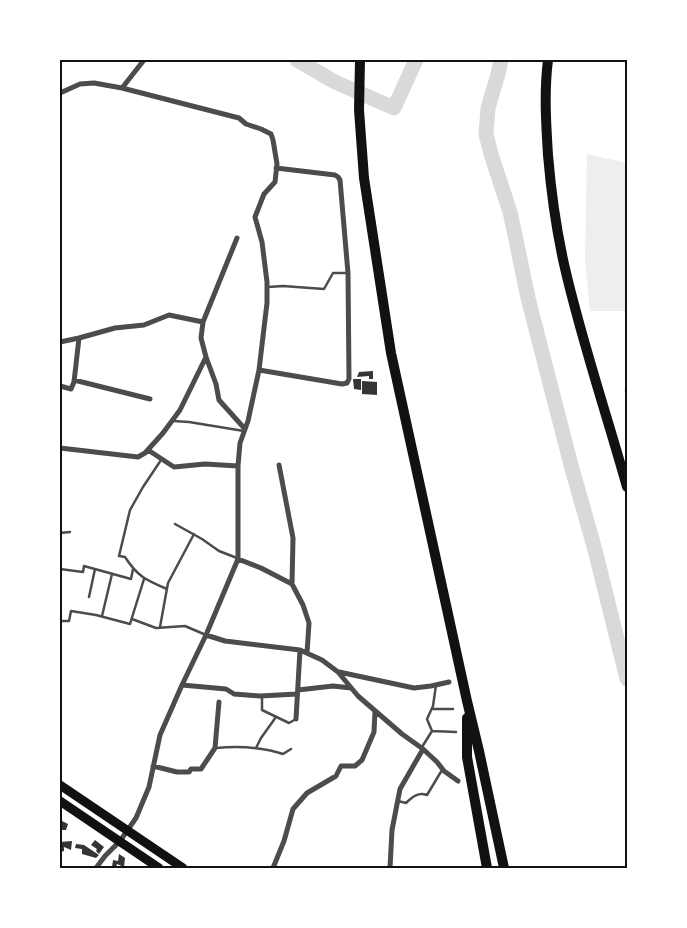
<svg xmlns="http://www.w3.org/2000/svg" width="687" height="928" viewBox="0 0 687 928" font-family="'Titillium Web',sans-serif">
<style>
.green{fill:#eee}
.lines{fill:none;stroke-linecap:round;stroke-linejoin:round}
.river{stroke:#d9d9d9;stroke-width:15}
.building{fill:#353535}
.service{stroke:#4c4c4c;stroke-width:2.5}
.minor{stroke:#4c4c4c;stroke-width:5}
.primary{stroke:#111;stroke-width:9}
.motorway{stroke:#111;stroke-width:10}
.neatline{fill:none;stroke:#111;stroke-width:2}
</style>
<rect width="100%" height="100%" fill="#fff"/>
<path class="green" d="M 587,154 L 627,163 L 627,311 L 590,311 L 585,260 Z"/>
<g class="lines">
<path class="river" d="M 297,60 L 335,82 L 394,108 L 416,60
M 501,60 L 498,74 L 488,108 L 486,134 L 491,154 L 510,212 L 515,235 L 528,298 L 571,465 L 595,550 L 627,679"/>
</g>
<path class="building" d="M 373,371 L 373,379 L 369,379 L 369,376 L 357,377 L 359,372 Z
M 353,379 L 361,379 L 361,390 L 354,389 Z
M 362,381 L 377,382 L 377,395 L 362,394 Z
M 60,820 L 68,824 L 66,830 L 60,830 Z
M 95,840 L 104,847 L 99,854 L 96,851 L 97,849 L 91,845 Z
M 72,841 L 71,850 L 64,847 L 64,851 L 61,852 L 60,842 Z
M 76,844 L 84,845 L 99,855 L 96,858 L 82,854 L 82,849 L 75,848 Z
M 119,854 L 125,858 L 124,867 L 117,864 L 116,868 L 112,867 L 113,860 L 118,861 Z"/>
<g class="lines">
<path class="service" d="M 268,287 L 283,286 L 324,289 L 333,273 L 348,273
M 626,390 L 627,389
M 173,421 L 189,422 L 244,431
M 161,460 L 143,487 L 130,510 L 119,556 L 125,557 C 138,577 146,580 167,589
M 175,524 L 202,539 L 219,551 L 237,558
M 60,533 L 70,532
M 60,569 L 83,572 L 84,566 L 131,579 L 133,569
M 89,597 L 95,569
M 102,616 L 112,574
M 132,619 L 156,628 L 185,626 L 206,635
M 60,621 L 69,621 L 71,611 L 96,615 L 130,624 L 144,579
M 160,627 L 168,583 L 194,534
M 262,697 L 262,710 L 289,723 L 296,719
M 432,709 L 453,709
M 432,731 L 456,732
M 422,747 L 432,731 L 427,719 L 433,706 L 436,685
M 216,748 C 238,746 262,747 283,754 L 291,749
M 256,748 L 261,738 L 276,717
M 398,801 L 406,803 C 412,797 418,792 427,795 L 442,770"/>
<path class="minor" d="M 122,88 L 144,60
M 60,93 L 80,84 L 94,83 L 122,88 L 239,118 L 246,124 L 261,129 L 271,134 L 273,140 L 277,164 L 275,182 L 264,194 L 255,217 L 262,242 L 267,282 L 267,303 L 259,370 L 248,421 L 240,443 L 238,466 L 238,559 L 206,635 L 182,685 L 160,735 L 149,787 L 136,818 L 120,841 L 105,856 L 96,868
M 203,322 L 237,238
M 60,342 L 79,338 L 115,328 L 144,325 L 169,315 L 203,322 L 201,338 L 206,357 L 216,384 L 219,400 L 245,429
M 259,370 L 342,384 L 347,383 L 349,379 L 348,273 L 340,180 L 338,177 L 335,175 L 276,168
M 74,380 L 150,399
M 60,386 L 71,389 L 74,382 L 79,338
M 60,448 L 138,457 L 145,453 L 163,433 L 180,410 L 206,357
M 148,450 L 174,467 L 205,464 L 238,466
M 279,465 L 293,538 L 292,584
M 238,559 L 261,568 L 292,584 L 303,605 L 309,623 L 307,653
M 206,635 L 225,641 L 300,650 L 322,660 L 338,672 L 358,696 L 402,734 L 423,749 L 437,762 L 444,771 L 458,781
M 339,672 L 414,688 L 431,686 L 449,682
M 182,685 L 226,689 L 234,694 L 260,696 L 297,694
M 298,690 L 333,686 L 351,688
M 296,719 L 300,650
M 153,766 L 177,772 L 189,772 L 191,769 L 201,769 L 215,748 L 219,702
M 273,868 L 284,841 L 293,809 L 307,793 L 336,776 L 341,766 L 355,766 L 362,760 L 374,732 L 375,711
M 390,868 L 392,830 L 400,789 L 423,749"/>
<path class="primary" d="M 60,785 L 183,868
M 60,801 L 159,868"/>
<path class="motorway" d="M 360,60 L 359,110 L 364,178 L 391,353 L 467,701 L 479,751 L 504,868
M 548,60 C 544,92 546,123 548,155 C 551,191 556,228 564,264 C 581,339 606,412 627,487
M 467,718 L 467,757 L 487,868"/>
</g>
<rect width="687" height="928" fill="none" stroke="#ffffff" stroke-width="122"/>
<rect x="61" y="61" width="565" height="806" class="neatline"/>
</svg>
